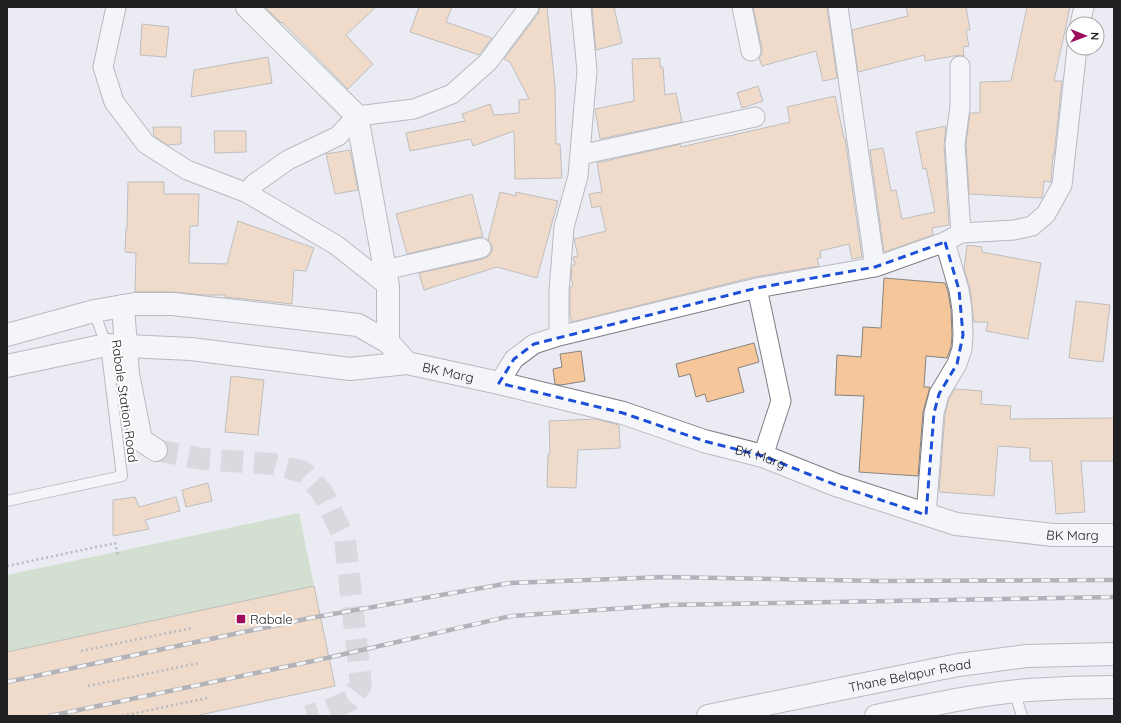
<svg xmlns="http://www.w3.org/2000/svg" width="1121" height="723" viewBox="0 0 1121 723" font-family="Quicksand,sans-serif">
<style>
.green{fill:#b7d0a9}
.building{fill:#f6c69b;stroke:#88837e}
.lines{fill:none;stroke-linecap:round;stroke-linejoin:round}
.secondary-tunnel{stroke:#c3c3ca;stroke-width:22;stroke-dasharray:22 11;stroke-linecap:butt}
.lane-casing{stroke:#7d7d84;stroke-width:12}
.street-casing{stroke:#7d7d84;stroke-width:21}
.secondary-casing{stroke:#7d7d84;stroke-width:24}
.primary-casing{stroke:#7d7d84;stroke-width:24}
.path{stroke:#7d7d82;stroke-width:2.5;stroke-dasharray:2 3;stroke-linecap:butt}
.lane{stroke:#fff;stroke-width:10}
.street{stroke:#fff;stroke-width:19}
.secondary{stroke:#fff;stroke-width:22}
.primary{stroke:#fff;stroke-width:22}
.rail-casing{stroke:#6c6d71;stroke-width:4.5}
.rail{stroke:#fff;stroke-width:3;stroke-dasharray:9;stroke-linecap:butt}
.marked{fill:none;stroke:#1d4ed8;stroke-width:3;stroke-dasharray:8 5;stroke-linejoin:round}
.poi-dot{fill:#9c0e5d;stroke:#fff;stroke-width:1.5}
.labels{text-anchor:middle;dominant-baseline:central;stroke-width:4;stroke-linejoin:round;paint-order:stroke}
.street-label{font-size:13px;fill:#212124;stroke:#fff}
.poi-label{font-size:13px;fill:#212124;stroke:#fff;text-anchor:start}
</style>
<rect width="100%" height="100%" fill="#ebecf3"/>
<path class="green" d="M 299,513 L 314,586 L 7,652 L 7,575 Z"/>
<path class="building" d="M 265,7 L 376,7 L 346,35 L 373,64 L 348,89 L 282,22 L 281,23 Z
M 419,7 L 452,7 L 446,22 L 492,38 L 479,55 L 410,32 Z
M 540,7 L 547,7 L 555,86 L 556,144 L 560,144 L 562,178 L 515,179 L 514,131 L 473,146 L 471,139 L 410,151 L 406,133 L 465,121 L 462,114 L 490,104 L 494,115 L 519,113 L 519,100 L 529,99 L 510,62 L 504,59 L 538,14 Z
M 592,7 L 614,7 L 622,43 L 596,50 Z
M 753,7 L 827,7 L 837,78 L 823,81 L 816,51 L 762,66 L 759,58 L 762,54 L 762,49 Z
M 906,7 L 966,7 L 970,30 L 966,30 L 969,46 L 963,47 L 964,56 L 960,55 L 925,61 L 924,55 L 858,72 L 852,30 L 908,16 Z
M 1027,7 L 1070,7 L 1054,81 L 1062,81 L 1054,155 L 1053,154 L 1051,182 L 1044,181 L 1042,198 L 969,194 L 966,144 L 970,113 L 980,113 L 980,82 L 1011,81 Z
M 142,24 L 169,27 L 166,57 L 140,55 Z
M 268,57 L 272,83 L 191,97 L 194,70 Z
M 660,58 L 660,67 L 663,67 L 665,95 L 676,93 L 682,122 L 600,139 L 595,109 L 634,101 L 632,59 Z
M 758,86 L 763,101 L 742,108 L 737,93 Z
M 835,96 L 844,138 L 845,138 L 862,257 L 852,259 L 849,244 L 820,251 L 821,258 L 817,258 L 819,266 L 754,277 L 572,322 L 570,315 L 570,287 L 573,286 L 571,278 L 572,265 L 575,265 L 573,257 L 578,256 L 574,239 L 606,231 L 600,206 L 592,208 L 589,194 L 602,192 L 597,163 L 680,144 L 681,147 L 790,122 L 787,107 Z
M 946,126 L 944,145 L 949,225 L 932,228 L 933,235 L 884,252 L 870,150 L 883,148 L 891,191 L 896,190 L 902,219 L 935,212 L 926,168 L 923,169 L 916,132 Z
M 153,127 L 181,127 L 181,144 L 167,145 L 154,136 Z
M 214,131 L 246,131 L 246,152 L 215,153 Z
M 350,150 L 358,190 L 335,194 L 326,154 Z
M 128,182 L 164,182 L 164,194 L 199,194 L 198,226 L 190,226 L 189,263 L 227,264 L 238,221 L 314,248 L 306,271 L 294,270 L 292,304 L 225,297 L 225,295 L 203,295 L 173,292 L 135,292 L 136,253 L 125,252 L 126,229 L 127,229 Z
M 500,192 L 516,196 L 516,192 L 558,201 L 537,278 L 497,267 L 424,290 L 419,273 L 483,259 L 489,256 L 492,251 L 492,246 L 488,240 Z
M 472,194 L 483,237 L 479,237 L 407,254 L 396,214 Z
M 967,245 L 982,247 L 982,252 L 1041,263 L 1028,339 L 986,331 L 988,322 L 974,322 L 970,288 L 964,269 Z
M 884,278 L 945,283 L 948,292 L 951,310 L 952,335 L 951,347 L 947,358 L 926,356 L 924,387 L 930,387 L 923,412 L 918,476 L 859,472 L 864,396 L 835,395 L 837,355 L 861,357 L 863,327 L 881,328 Z
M 1076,301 L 1110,305 L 1103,362 L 1069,358 Z
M 754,343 L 759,362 L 738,368 L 744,392 L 707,402 L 705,394 L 696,397 L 690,374 L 679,377 L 676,364 Z
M 581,351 L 585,381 L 561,385 L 555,384 L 553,369 L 562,367 L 560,354 Z
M 231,376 L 264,380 L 258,435 L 225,432 Z
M 955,389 L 982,391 L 981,404 L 1011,406 L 1010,419 L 1114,418 L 1114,461 L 1081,461 L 1085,512 L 1056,514 L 1052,461 L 1030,461 L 1030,448 L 998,446 L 994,496 L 939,492 L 945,415 L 949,398 Z
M 596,419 L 619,425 L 620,448 L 578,450 L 576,488 L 547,487 L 548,454 L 550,454 L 549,421 Z
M 208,483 L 212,501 L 186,507 L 182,490 Z
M 135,497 L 139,507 L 176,497 L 180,511 L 145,520 L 149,529 L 113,536 L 113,500 Z
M 314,586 L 335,686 L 195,716 L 7,716 L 7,652 Z"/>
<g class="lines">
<path class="secondary-tunnel" d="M 156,450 L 202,459 L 272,464 L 304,472 L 322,492 L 345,540 L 361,685 L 349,701 L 329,710 L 307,716"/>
<g class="lane-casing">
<path id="lane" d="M 7,501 L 122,476 L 106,345 L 94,311
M 1014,691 L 1022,716"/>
</g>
<g class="street-casing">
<path id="street" d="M 116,7 L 103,67 L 114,102 L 146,144 L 187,170 L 247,193 L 336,245 L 388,286
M 742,7 L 751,51
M 838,7 L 875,267
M 1080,24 L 1084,7
M 960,66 L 960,107 L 955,144 L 961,233
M 580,155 L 755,117
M 247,193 L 254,184 L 288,160 L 338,136 L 357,116 L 414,109 L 452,94 L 488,62 L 529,7
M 385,270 L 481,248
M 757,288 L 781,401 L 763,456
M 559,336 L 559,291 L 564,227 L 578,176 L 587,71 L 581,7
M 499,383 L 514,359 L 534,344 L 559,336 L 757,288 L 875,267 L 945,242 L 961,233 L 1014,230 L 1032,226 L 1046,214 L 1062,185 L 1077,48
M 926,515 L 934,413 L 939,394 L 957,364 L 962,349 L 963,335 L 962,309 L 959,290 L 945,242"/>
</g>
<g class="secondary-casing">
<g id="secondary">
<path d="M 247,7 L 357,116 L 388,286 L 388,342"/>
<path d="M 123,306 L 128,374 L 141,440 L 156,450"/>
<path d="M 7,335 L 94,311 L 135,304 L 173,304 L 358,325 L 388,342 L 407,363"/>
<path id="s1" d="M 7,366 L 106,345 L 191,349 L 350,369 L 407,363 L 499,383 L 623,413 L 704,441 L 763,456 L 836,485 L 956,524 L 1053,535 L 1114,535"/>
</g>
</g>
<g class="primary-casing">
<g id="primary">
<path id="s2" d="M 708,716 L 958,665 L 1026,656 L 1114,654"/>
<path d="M 876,716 C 927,706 977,694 1029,690 C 1057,688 1086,687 1114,687"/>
</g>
</g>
<path class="path" d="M 7,566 L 115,543 L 118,555
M 81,651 L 192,628
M 88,686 L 199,663
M 122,716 L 207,698"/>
<use href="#lane" class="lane"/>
<use href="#street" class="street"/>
<use href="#secondary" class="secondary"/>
<use href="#primary" class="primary"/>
<g class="rail-casing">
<path id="rail" d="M 7,682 L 310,618 L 510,583 L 665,577 L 878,581 L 1114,580
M 50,716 L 318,660 L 511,616 L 668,605 L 1114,597"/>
</g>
<use href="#rail" class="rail"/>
</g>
<path d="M0 0H1121V723H0ZM 945,242 L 959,290 L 963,335 L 957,364 L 939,394 L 934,413 L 926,515 L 836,485 L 763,456 L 704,441 L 623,413 L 499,383 L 514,359 L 534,344 L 757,288 L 875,267 Z" fill="#ebecf3" fill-opacity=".55" fill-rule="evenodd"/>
<path class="marked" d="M 945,242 L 959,290 L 963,335 L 957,364 L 939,394 L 934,413 L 926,515 L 836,485 L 763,456 L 704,441 L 623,413 L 499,383 L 514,359 L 534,344 L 757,288 L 875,267 Z"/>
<rect class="poi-dot" x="236" y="614" width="10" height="10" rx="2"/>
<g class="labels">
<g class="street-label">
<text stroke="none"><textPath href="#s1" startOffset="446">BK Marg</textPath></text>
<text transform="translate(125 401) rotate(82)">Rabale Station Road</text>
<text stroke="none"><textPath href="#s1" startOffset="770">BK Marg</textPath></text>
<text stroke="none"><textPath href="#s1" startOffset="1094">BK Marg</textPath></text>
<text stroke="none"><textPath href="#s2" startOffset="206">Thane Belapur Road</textPath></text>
</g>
<g class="poi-label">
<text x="250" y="619">Rabale</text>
</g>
</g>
<rect width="1121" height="723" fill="none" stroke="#212124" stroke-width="16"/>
<g transform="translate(1085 36) rotate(91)"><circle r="19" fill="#ffffff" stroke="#a6a6a7"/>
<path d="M0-3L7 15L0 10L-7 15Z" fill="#9c0e5d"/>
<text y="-6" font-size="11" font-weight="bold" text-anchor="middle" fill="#212124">N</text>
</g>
</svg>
